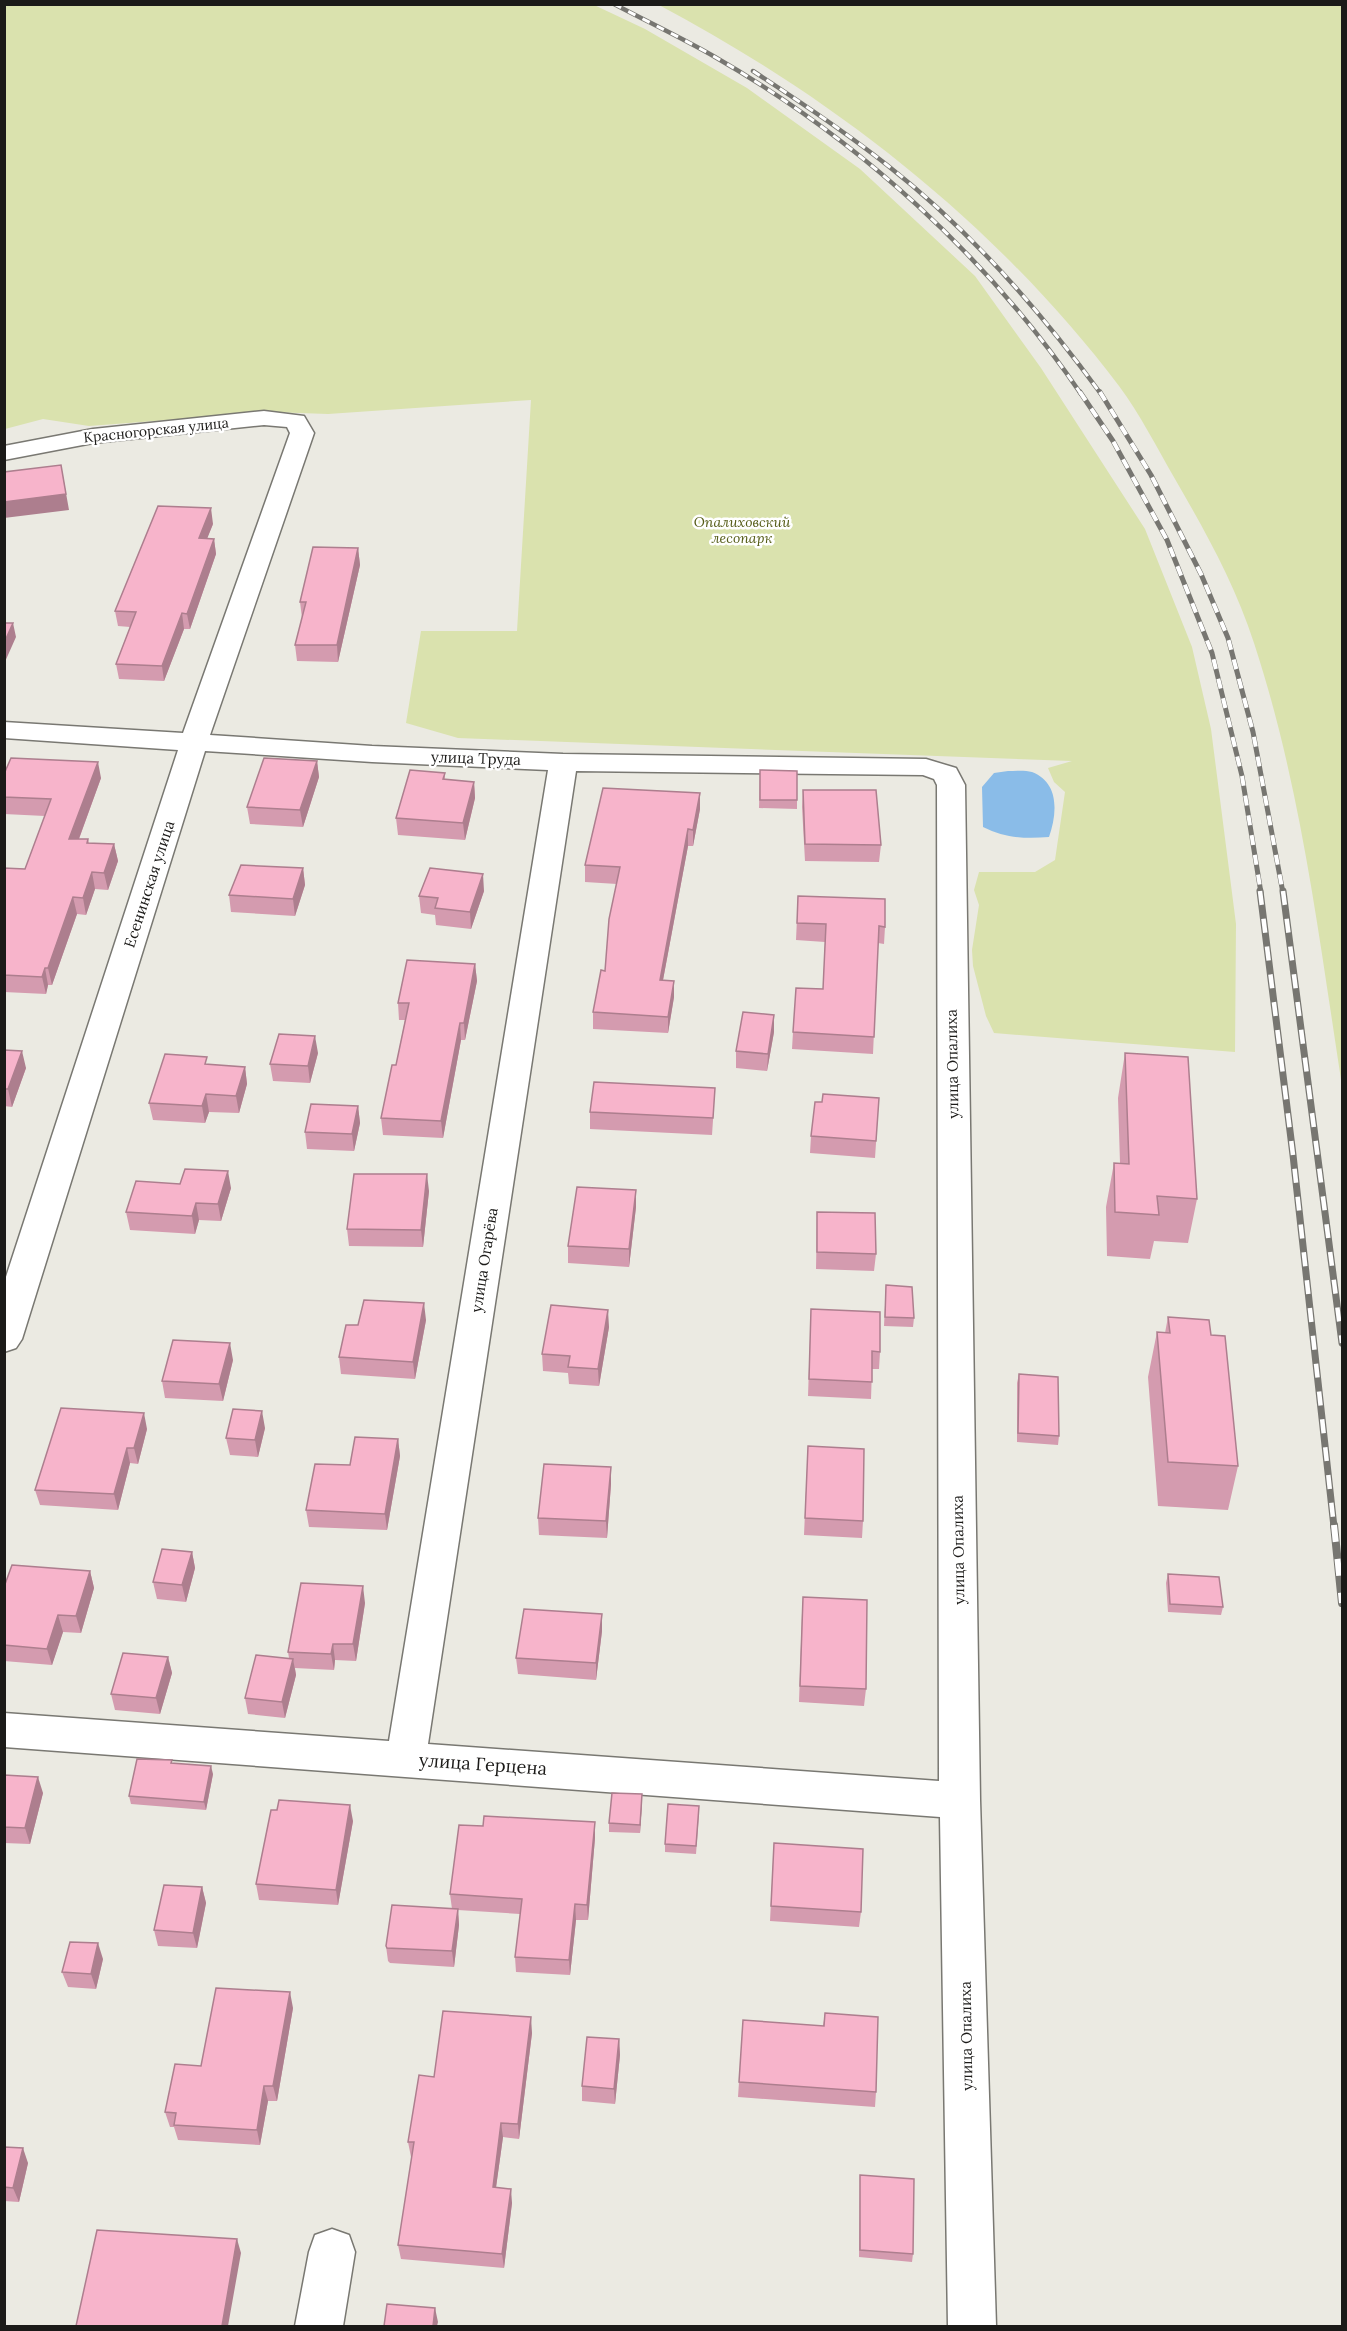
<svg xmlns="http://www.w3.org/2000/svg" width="1347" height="2331" viewBox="0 0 1347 2331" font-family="Lora,serif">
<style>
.green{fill:#dae2ae}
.water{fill:#8abce8}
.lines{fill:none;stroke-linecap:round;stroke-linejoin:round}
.minor-casing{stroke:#797872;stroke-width:3}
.minor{fill:#fff;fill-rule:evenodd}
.rail-far3-casing{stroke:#777671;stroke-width:4.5}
.rail-far2-casing{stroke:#777671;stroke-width:5}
.rail-far1-casing{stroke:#777671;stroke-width:7}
.rail-casing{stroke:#777671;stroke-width:8}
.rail-far3{stroke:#fff;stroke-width:3;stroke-dasharray:8;stroke-linecap:butt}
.rail-far2{stroke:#fff;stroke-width:4;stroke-dasharray:10;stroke-linecap:butt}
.rail-far1{stroke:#fff;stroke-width:4.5;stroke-dasharray:14;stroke-linecap:butt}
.rail{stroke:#fff;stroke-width:6;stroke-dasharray:17;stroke-linecap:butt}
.wall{fill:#d49baf}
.shaded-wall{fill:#ad7e8e}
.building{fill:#f7b4cb;stroke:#ad7e8e;stroke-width:1.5}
.labels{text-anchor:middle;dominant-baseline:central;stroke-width:5;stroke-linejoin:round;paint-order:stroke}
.far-street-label{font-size:14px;fill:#1b1a18;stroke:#fff}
.far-park-label{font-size:14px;font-style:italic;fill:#555c17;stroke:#fff}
.street-label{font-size:15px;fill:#1b1a18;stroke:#fff}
.near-street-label{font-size:18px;fill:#1b1a18;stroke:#fff}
</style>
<rect width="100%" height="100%" fill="#ebeae2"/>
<path class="green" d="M 592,4 L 645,29 L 747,88 L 860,169 L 975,276 L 1041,368 L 1145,529 L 1192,647 L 1211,729 L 1236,924 L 1235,1052 L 994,1033 L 986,1016 L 973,966 L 972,950 L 979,905 L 974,890 L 979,872 L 1035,872 L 1055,860 L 1065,792 L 1054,782 L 1048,768 L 1072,761 L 458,738 L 406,723 L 421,631 L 517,631 L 531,400 L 328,414 L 271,412 L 89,426 L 43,419 L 5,429 L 5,5 Z
M 659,5 L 1342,5 L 1342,1086 C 1319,938 1301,786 1254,643 C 1235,584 1205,531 1175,479 C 1157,448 1140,414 1119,386 C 997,225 836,99 659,5 Z"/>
<path class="water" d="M 1008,771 C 1015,771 1025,770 1032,772 C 1060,783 1057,814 1049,837 C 1025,839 1005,838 983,827 L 982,787 L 994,773 Z"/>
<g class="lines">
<g class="minor-casing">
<path id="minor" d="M 264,411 L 304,416 L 314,433 L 210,735 L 372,746 L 563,754 L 926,759 L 956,768 L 965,785 L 980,1800 L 996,2326 L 948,2326 L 940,1817 L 4,1747 L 4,1713 L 389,1741 L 548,770 L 372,762 L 205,751 L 22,1339 L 16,1348 L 4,1352 L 4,1283 L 178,750 L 4,738 L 4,722 L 183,733 L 290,433 L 287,427 L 264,425 L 93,443 L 4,460 L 4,446 L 93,429 ZM 576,771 L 923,775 L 934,779 L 937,785 L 939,1781 L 428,1744 Z
M 332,2229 L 349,2235 L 355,2252 L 343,2326 L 295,2326 L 309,2252 L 315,2235 Z"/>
</g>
<use href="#minor" class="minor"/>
<g class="rail-far3-casing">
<path id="rail-far3" d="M 614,4 C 648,22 682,38 715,57 C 859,140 987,256 1081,394
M 753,71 C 799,101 844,131 887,165 C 970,230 1039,309 1101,394"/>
</g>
<g class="rail-far2-casing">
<path id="rail-far2" d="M 1080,392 L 1113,441 L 1167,540 L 1212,653 L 1242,776 L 1261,893
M 1100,392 L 1151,475 L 1201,574 L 1228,638 L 1253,732 L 1283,893"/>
</g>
<g class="rail-far1-casing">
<path id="rail-far1" d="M 1260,891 L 1293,1155 L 1334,1527
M 1283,891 L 1342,1343"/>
</g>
<g class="rail-casing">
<path id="rail" d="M 1334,1525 L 1342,1603"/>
</g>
<use href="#rail-far3" class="rail-far3"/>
<use href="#rail-far2" class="rail-far2"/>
<use href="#rail-far1" class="rail-far1"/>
<use href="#rail" class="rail"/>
</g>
<path class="wall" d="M 213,524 L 207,538 L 214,539 L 216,554 L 190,629 L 184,629 L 164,681 L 119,679 L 116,664 L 130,627 L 118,626 L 115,611 Z
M 358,548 L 360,565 L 338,662 L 297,661 L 295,645 L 302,618 L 300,602 Z
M 317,761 L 319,777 L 303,827 L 250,824 L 247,807 Z
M 760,770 L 797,800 L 797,809 L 759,808 Z
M 445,773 L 445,780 L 474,782 L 475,798 L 465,840 L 398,835 L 396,818 Z
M 4,774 L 101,778 L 79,839 L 88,839 L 89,843 L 114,844 L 118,861 L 108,890 L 95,889 L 86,915 L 77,914 L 52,985 L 48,985 L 46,994 L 4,992 L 4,868 L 25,869 L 45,816 L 4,814 Z
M 803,790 L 881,845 L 879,862 L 805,861 L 802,807 Z
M 700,793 L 700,809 L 693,846 L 688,846 L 663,980 L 674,997 L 668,1033 L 593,1029 L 593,1012 L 605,971 L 617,884 L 585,882 L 585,865 Z
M 303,868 L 305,885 L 295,916 L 231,912 L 229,895 Z
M 484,891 L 471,929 L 436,925 L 435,915 L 421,913 L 419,896 Z
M 798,896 L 885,927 L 884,944 L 878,943 L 873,1054 L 792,1049 L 793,1032 L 823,989 L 825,942 L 796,940 Z
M 475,964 L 477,981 L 465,1040 L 461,1040 L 443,1138 L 383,1135 L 381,1118 L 396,1065 L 405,1020 L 399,1020 L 398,1003 Z
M 774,1032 L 767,1071 L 736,1068 L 736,1051 Z
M 4,1050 L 26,1068 L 12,1107 L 4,1106 Z
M 318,1053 L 310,1083 L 273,1081 L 270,1064 Z
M 1125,1053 L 1197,1199 L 1188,1243 L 1154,1241 L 1150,1259 L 1107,1256 L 1106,1207 L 1114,1163 L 1120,1163 L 1118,1098 Z
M 209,1065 L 245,1067 L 247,1084 L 239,1113 L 209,1112 L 205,1123 L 153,1120 L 149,1103 Z
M 879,1098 L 875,1158 L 810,1153 L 811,1136 L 822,1102 Z
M 714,1105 L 712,1135 L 590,1129 L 590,1112 Z
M 358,1106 L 360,1123 L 354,1151 L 307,1149 L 305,1132 Z
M 180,1184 L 231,1188 L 221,1221 L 199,1220 L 195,1234 L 130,1230 L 126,1212 Z
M 429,1191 L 423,1247 L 349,1246 L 347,1229 Z
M 636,1207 L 629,1267 L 568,1263 L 568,1246 Z
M 817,1212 L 876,1254 L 874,1271 L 816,1269 Z
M 886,1285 L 914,1318 L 913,1327 L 884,1326 Z
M 811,1309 L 880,1352 L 879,1369 L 872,1369 L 871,1399 L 808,1396 Z
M 1168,1317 L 1211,1335 L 1238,1466 L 1228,1510 L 1158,1506 L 1148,1377 L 1157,1332 L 1165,1333 Z
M 426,1320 L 415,1379 L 341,1374 L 339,1357 L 358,1325 Z
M 609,1327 L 599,1386 L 569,1384 L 568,1373 L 543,1371 L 542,1354 Z
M 233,1360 L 223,1401 L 165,1398 L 162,1381 Z
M 1019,1374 L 1059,1436 L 1058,1445 L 1017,1442 L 1017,1383 Z
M 265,1428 L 258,1457 L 230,1455 L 226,1438 Z
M 147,1429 L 138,1464 L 130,1463 L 118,1510 L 40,1505 L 35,1490 Z
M 398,1439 L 400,1456 L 387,1530 L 309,1527 L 306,1510 L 350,1465 Z
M 808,1446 L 863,1521 L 862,1538 L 804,1535 Z
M 611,1467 L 611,1484 L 607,1538 L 539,1535 L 538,1518 Z
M 192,1552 L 195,1568 L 186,1602 L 157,1599 L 153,1582 Z
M 90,1571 L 94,1588 L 81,1633 L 63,1632 L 52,1665 L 4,1661 L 4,1587 Z
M 1168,1574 L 1223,1607 L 1221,1615 L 1168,1612 L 1166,1583 Z
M 365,1603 L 356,1661 L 335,1660 L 334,1670 L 295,1668 L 296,1675 L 285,1718 L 248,1714 L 245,1698 L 289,1658 L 288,1652 Z
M 802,1613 L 866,1689 L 864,1706 L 799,1702 Z
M 602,1631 L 596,1680 L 518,1674 L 516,1658 Z
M 168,1657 L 172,1673 L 160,1714 L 115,1710 L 111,1694 Z
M 213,1774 L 206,1810 L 131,1804 L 129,1796 Z
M 4,1775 L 43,1793 L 30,1844 L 4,1843 Z
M 642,1802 L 640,1833 L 609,1832 L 609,1823 Z
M 277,1810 L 353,1821 L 338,1905 L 259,1900 L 256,1884 Z
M 699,1814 L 696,1854 L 665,1852 L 665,1844 Z
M 595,1838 L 588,1920 L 576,1920 L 570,1975 L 516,1972 L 515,1957 L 520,1914 L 458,1910 L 459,1925 L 454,1967 L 390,1963 L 388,1961 L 386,1946 L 452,1909 L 450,1894 Z
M 774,1843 L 861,1912 L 859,1927 L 770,1921 Z
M 202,1887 L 206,1903 L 197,1948 L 158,1946 L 154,1930 Z
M 103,1959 L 96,1989 L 68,1987 L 62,1972 Z
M 293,2008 L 277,2101 L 268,2101 L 260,2145 L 178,2140 L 174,2127 L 170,2127 L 165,2112 L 201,2066 Z
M 825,2013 L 876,2092 L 875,2107 L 738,2097 L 739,2082 L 823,2026 Z
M 532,2033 L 519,2139 L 503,2137 L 496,2187 L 512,2203 L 504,2268 L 401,2259 L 398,2245 L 412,2157 L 411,2157 L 408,2142 L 434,2077 Z
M 619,2039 L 620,2055 L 615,2104 L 582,2101 L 582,2086 Z
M 4,2147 L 28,2163 L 19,2202 L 4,2201 Z
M 860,2175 L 913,2254 L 912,2262 L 859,2257 Z"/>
<path class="shaded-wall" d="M 61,465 L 69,510 L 4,518 L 4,502 Z
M 211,508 L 213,524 L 201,554 L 199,538 Z
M 214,539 L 216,554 L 190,629 L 187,614 Z
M 358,548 L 360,565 L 338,662 L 337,645 Z
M 182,613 L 184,629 L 164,681 L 162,666 Z
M 13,623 L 16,637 L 4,664 L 4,643 Z
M 317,761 L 319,777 L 303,827 L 300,810 Z
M 98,762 L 101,778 L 73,855 L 69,839 Z
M 474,782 L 475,798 L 465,840 L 463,823 Z
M 700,793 L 700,809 L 693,846 L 693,830 Z
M 688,829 L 688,846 L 660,996 L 660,980 Z
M 114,844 L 118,861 L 108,890 L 104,873 Z
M 303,868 L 305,885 L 295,916 L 293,899 Z
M 92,872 L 95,889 L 86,915 L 83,898 Z
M 483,874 L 484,891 L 471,929 L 470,912 Z
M 73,897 L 77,914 L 52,985 L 48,968 Z
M 475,964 L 477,981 L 465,1040 L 464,1023 Z
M 45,968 L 48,985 L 46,994 L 42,977 Z
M 674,981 L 674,997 L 668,1033 L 668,1017 Z
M 774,1015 L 774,1032 L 767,1071 L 768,1054 Z
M 460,1023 L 461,1040 L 443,1138 L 441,1121 Z
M 315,1036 L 318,1053 L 310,1083 L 308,1066 Z
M 22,1051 L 26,1068 L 12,1107 L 8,1089 Z
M 245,1067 L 247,1084 L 239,1113 L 236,1096 Z
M 206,1094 L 209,1112 L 205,1123 L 202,1106 Z
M 358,1106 L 360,1123 L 354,1151 L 352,1134 Z
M 228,1171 L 231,1188 L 221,1221 L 218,1204 Z
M 427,1174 L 429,1191 L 423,1247 L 421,1230 Z
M 636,1190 L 636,1207 L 629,1267 L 629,1249 Z
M 196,1203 L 199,1220 L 195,1234 L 192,1216 Z
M 424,1303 L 426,1320 L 415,1379 L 413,1362 Z
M 608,1310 L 609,1327 L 599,1386 L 598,1369 Z
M 230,1343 L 233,1360 L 223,1401 L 219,1384 Z
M 262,1411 L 265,1428 L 258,1457 L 255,1440 Z
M 144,1413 L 147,1429 L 138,1464 L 134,1448 Z
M 398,1439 L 400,1456 L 387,1530 L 385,1514 Z
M 127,1448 L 130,1463 L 118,1510 L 114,1494 Z
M 611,1467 L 611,1484 L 607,1538 L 606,1521 Z
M 192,1552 L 195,1568 L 186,1602 L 182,1585 Z
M 90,1571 L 94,1588 L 81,1633 L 76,1616 Z
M 363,1586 L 365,1603 L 356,1661 L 353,1644 Z
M 602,1614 L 602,1631 L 596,1680 L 596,1663 Z
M 58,1615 L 63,1632 L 52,1665 L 47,1649 Z
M 333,1644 L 335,1660 L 334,1670 L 331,1654 Z
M 168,1657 L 172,1673 L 160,1714 L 156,1698 Z
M 293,1659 L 296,1675 L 285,1718 L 282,1702 Z
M 211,1766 L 213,1774 L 206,1810 L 204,1802 Z
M 38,1777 L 43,1793 L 30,1844 L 25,1828 Z
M 642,1794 L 642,1802 L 640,1833 L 640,1825 Z
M 350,1805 L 353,1821 L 338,1905 L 336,1890 Z
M 595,1822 L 595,1838 L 588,1920 L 587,1905 Z
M 202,1887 L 206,1903 L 197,1948 L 193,1933 Z
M 575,1904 L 576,1920 L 570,1975 L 569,1960 Z
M 458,1909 L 459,1925 L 454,1967 L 452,1951 Z
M 98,1943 L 103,1959 L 96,1989 L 91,1974 Z
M 290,1992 L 293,2008 L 277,2101 L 273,2086 Z
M 531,2017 L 532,2033 L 519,2139 L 518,2124 Z
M 619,2039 L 620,2055 L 615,2104 L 614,2089 Z
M 264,2086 L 268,2101 L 260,2145 L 257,2130 Z
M 501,2123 L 503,2137 L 494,2202 L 493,2187 Z
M 23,2148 L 28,2163 L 19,2202 L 13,2188 Z
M 511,2189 L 512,2203 L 504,2268 L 502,2254 Z
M 237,2239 L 241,2253 L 228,2326 L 222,2326 Z
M 435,2308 L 438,2322 L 437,2326 L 433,2326 Z"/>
<path class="building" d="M 61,465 L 66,494 L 4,502 L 4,472 Z
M 158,506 L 211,508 L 199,538 L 214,539 L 187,614 L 182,613 L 162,666 L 116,664 L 136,612 L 115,611 Z
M 313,547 L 358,548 L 337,645 L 295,645 L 306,602 L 300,602 Z
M 4,623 L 13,623 L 4,643 Z
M 11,758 L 98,762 L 69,839 L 88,839 L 87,843 L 114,844 L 104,873 L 92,872 L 83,898 L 73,897 L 48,968 L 45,968 L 42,977 L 4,975 L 4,868 L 25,869 L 51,799 L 4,797 L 4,774 Z
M 264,758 L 317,761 L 300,810 L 247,807 Z
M 410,770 L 445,773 L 443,779 L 474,782 L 463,823 L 396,818 Z
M 760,770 L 797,771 L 797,800 L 760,800 Z
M 603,788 L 700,793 L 693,830 L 688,829 L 660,980 L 674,981 L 668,1017 L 593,1012 L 601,970 L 605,971 L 609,919 L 620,867 L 585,865 Z
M 803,790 L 876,790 L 881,845 L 805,844 Z
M 241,865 L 303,868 L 293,899 L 229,895 Z
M 430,868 L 483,874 L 470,912 L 435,908 L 438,898 L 419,896 Z
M 798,896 L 885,899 L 885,927 L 879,926 L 874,1037 L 793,1032 L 796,988 L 823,989 L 826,924 L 797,923 Z
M 407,960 L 475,964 L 464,1023 L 460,1023 L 441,1121 L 381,1118 L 392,1065 L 396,1065 L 409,1003 L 398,1003 Z
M 743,1012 L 774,1015 L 768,1054 L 736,1051 Z
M 279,1034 L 315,1036 L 308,1066 L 270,1064 Z
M 4,1050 L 22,1051 L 8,1089 L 4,1089 Z
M 1125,1053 L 1188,1057 L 1197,1199 L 1157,1196 L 1159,1215 L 1115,1212 L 1114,1163 L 1129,1164 Z
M 165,1054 L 207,1057 L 205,1064 L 245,1067 L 236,1096 L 206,1094 L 202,1106 L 149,1103 Z
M 594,1082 L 715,1088 L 713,1118 L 590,1112 Z
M 823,1094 L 879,1098 L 876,1141 L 811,1136 L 815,1102 L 822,1102 Z
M 311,1104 L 358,1106 L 352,1134 L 305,1132 Z
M 185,1169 L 228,1171 L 218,1204 L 196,1203 L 192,1216 L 126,1212 L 136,1181 L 180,1184 Z
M 354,1174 L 427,1174 L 421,1230 L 347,1229 Z
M 577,1187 L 636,1190 L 629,1249 L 568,1246 Z
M 817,1212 L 875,1213 L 876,1254 L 817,1252 Z
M 886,1285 L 912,1287 L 914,1318 L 885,1317 Z
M 364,1300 L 424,1303 L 413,1362 L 339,1357 L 346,1325 L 358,1325 Z
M 551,1305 L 608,1310 L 598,1369 L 568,1367 L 570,1356 L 542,1354 Z
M 811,1309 L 880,1312 L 880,1352 L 872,1351 L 872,1382 L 809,1379 Z
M 1168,1317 L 1209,1320 L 1211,1335 L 1225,1336 L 1238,1466 L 1168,1462 L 1157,1332 L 1170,1333 Z
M 173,1340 L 230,1343 L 219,1384 L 162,1381 Z
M 1019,1374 L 1058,1377 L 1059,1436 L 1018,1433 Z
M 61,1408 L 144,1413 L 134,1448 L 127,1448 L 114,1494 L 35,1490 Z
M 233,1409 L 262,1411 L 255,1440 L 226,1438 Z
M 355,1437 L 398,1439 L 385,1514 L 306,1510 L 315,1464 L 350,1465 Z
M 808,1446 L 864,1449 L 863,1521 L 805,1518 Z
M 544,1464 L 611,1467 L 606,1521 L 538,1518 Z
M 162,1549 L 192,1552 L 182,1585 L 153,1582 Z
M 12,1565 L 90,1571 L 76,1616 L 58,1615 L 47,1649 L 4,1645 L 4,1587 Z
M 1168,1574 L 1219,1577 L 1223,1607 L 1170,1604 Z
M 301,1583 L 363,1586 L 353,1644 L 333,1644 L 331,1654 L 288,1652 Z
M 803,1597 L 867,1600 L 866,1689 L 800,1686 Z
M 524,1609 L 602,1614 L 596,1663 L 516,1658 Z
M 123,1653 L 168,1657 L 156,1698 L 111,1694 Z
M 256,1655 L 293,1659 L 282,1702 L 245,1698 Z
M 137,1759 L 172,1760 L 171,1763 L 211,1766 L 204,1802 L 129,1796 Z
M 4,1775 L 38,1777 L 25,1828 L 4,1827 Z
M 612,1793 L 642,1794 L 640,1825 L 609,1823 Z
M 279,1800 L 350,1805 L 336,1890 L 256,1884 L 271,1810 L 277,1810 Z
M 668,1804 L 699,1806 L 696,1846 L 665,1844 Z
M 484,1816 L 595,1822 L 587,1905 L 575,1904 L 569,1960 L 515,1957 L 522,1899 L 450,1894 L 459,1825 L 483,1826 Z
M 774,1843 L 863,1849 L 861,1912 L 771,1906 Z
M 164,1885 L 202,1887 L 193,1933 L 154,1930 Z
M 392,1905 L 458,1909 L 452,1951 L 387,1948 L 386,1946 Z
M 70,1942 L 98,1943 L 91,1974 L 62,1972 Z
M 216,1988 L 290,1992 L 273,2086 L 264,2086 L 257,2130 L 174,2125 L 176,2113 L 165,2112 L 175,2064 L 201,2066 Z
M 443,2011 L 531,2017 L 518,2124 L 501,2123 L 493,2187 L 511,2189 L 502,2254 L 398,2245 L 414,2142 L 408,2142 L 419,2075 L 434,2077 Z
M 825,2013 L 878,2017 L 876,2092 L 739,2082 L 743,2020 L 824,2026 Z
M 587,2037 L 619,2039 L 614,2089 L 582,2086 Z
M 4,2147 L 23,2148 L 13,2188 L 4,2187 Z
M 860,2175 L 914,2179 L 913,2254 L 860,2250 Z
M 97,2230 L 237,2239 L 222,2326 L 76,2326 Z
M 387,2304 L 435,2308 L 433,2326 L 384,2326 Z"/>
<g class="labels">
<g class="far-street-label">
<text transform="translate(156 430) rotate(-6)">Красногорская улица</text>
</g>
<g class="far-park-label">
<text x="742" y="522">Опалиховский<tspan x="742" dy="16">лесопарк</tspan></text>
</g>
<g class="street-label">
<text transform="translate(476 758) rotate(2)">улица Труда</text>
<text transform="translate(149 884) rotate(-72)">Есенинская улица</text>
<text transform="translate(952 1064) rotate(-91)">улица Опалиха</text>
<text transform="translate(484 1260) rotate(-81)">улица Огарёва</text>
<text transform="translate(958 1550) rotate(-91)">улица Опалиха</text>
<text transform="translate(966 2036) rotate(-91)">улица Опалиха</text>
</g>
<g class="near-street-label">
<text transform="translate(483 1764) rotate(4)">улица Герцена</text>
</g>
</g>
<rect width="1347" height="2331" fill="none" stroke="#1b1a18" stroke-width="12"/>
</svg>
